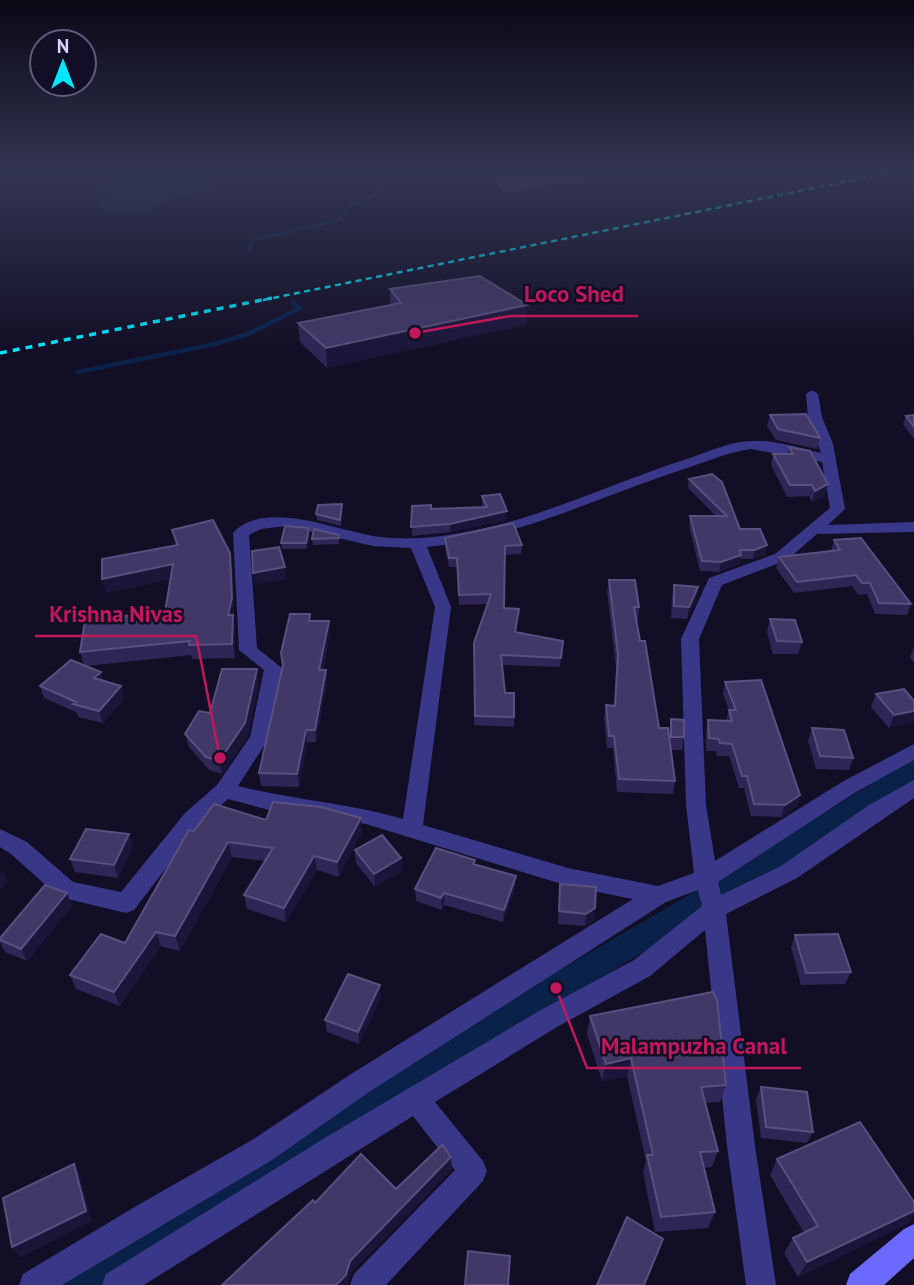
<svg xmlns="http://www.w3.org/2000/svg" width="914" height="1285" viewBox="0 0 914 1285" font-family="'PT Sans',sans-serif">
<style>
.water{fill:#0a2249}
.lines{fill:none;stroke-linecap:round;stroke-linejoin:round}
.stream-far1{stroke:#0a2249;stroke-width:3.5}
.stream{stroke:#0a2249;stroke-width:4.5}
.canal{fill:#0a2249;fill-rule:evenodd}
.street{fill:#393787;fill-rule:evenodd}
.secondary{fill:#6c69ff;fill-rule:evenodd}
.rail-far1{stroke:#00e7fd;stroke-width:2.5;stroke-dasharray:6 4.5;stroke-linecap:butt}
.rail{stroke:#00e7fd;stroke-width:3.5;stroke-dasharray:7 6;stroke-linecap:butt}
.wall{fill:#2f2655}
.shaded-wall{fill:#1c153a}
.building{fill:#413867;stroke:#58507f;stroke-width:2}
.leader{fill:none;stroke:#c2185b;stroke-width:2.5}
.callout-dot{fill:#c2185b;stroke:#120e26;stroke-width:2.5}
.callout-label{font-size:23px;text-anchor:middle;font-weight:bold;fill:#c2185b;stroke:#120e26;stroke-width:5;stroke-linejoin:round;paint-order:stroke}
</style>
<rect width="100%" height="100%" fill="#120e26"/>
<path class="water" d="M 103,173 L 130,173 L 125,180 L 127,183 L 138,173 L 223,173 L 209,183 L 220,186 L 194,191 L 195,193 L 157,205 L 141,216 L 139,213 L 108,214 L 107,210 L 99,208 L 97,203 L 124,185 L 102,192 L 98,189 Z"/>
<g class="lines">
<path class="stream-far1" d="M 249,251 L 252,240 L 339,220 L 348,207 L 380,191 L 376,173"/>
<path class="stream" d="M 78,372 L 215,344 L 248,334 L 300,308 L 293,302"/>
<path class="canal" d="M 914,760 L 914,783 L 752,886 L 435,1078 L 171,1253 L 117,1285 L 60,1285 L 65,1271 L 145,1227 L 411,1056 L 732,870 L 905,763 Z"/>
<path class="street" d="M 602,173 L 610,173 L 608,181 L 602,181 Z
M 812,390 L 818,394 L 822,417 L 833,444 L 845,509 L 828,525 L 914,522 L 914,532 L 817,534 L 787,560 L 722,585 L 699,639 L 706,805 L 715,861 L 842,782 L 914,744 L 914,760 L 856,792 L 718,882 L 721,895 L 781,866 L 869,805 L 914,780 L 914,798 L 797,878 L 726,914 L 755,1146 L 776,1285 L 746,1285 L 727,1146 L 705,930 L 650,976 L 557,1027 L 435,1102 L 483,1161 L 487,1171 L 483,1181 L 386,1285 L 350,1285 L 354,1274 L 455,1170 L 413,1116 L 144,1285 L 102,1285 L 106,1274 L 323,1139 L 539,1011 L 634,960 L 702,906 L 698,890 L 666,902 L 369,1092 L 272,1160 L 62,1285 L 19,1285 L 23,1274 L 138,1205 L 252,1140 L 351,1074 L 633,899 L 568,886 L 366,824 L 277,812 L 228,799 L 199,825 L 134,910 L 126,913 L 59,897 L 11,854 L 0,847 L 0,829 L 27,842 L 73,882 L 121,892 L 185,813 L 217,785 L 250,737 L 264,670 L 239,650 L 233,533 C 266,497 342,533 381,537 C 408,540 434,538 460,533 C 539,520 611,483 687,459 C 708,452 730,441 753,441 C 776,440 799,448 821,453 L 808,417 L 806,394 ZM 751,449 L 822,462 L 830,508 L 775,554 L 709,578 L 681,639 L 686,805 L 694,873 L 658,886 L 568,868 L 423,825 L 451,607 L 427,547 C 518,538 598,497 684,469 C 706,462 728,452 751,449 ZM 287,526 L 373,546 L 411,548 L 435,607 L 403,819 C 349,803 292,800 238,786 L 269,738 L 282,668 L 257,648 L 249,535 L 261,529 Z"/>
<path class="secondary" d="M 914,1224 L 914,1258 L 884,1285 L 846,1285 L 850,1274 L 904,1229 Z"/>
<path class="rail-far1" d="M 263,300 L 888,173"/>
<path class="rail" d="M 0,353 L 272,298"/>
</g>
<path class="wall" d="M 490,173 L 585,173 L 586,184 L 546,184 L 546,188 L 528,188 L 527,192 L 503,192 Z
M 390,289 L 526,324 L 327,368 L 300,342 L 298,323 L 390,305 Z
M 770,415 L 820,438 L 817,449 L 776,440 L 767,426 Z
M 914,415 L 914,439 L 903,424 L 906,416 Z
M 789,447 L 825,496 L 812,502 L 809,496 L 787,497 L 771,465 L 773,454 L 787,454 Z
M 689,479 L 740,529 L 767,545 L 765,555 L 753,559 L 740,559 L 739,564 L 719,572 L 700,571 L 689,526 L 690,516 L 716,516 L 688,488 Z
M 482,496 L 507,511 L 507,520 L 450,532 L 412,536 L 412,506 L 431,509 L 483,507 L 482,505 Z
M 342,504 L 341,526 L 317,520 L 316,514 Z
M 172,530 L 232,567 L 234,612 L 233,617 L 235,629 L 235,658 L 192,659 L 191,655 L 86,666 L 125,698 L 103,723 L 78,717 L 76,712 L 44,698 L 40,686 L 84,665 L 80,652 L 165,612 L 170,579 L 106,593 L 175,545 Z
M 310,534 L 307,549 L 282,549 L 281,543 Z
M 339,535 L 339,544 L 313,545 L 312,539 Z
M 445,538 L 522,545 L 521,554 L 505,555 L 504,608 L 519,609 L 516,632 L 563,641 L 560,667 L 502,665 L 505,693 L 514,693 L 514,727 L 474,725 L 474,643 L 488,604 L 459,605 L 457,567 L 449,567 L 445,547 Z
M 834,540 L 911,604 L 907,615 L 875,614 L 867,594 L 858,595 L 852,586 L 794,593 L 776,568 L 779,557 L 831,551 Z
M 609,580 L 639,607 L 638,619 L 636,619 L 659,728 L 669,734 L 671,719 L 684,737 L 682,750 L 671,750 L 675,781 L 673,794 L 617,792 L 613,748 L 607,748 L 604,718 L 606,705 L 614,706 L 616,667 L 607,591 Z
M 674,585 L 698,587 L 696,599 L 687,619 L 671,618 L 672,597 Z
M 770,619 L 802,642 L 798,654 L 773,654 L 767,632 Z
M 311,621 L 329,621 L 330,634 L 323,670 L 326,670 L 327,683 L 316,742 L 307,742 L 299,787 L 261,786 L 259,773 Z
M 914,647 L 914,663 L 910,657 Z
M 257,669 L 259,682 L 248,736 L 222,774 L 209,770 L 189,747 L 185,734 Z
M 725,682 L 800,795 L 796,807 L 781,817 L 751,816 L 744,788 L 739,788 L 729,756 L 717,756 L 716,751 L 706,751 L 706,733 L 708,720 L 726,721 L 729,710 L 723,694 Z
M 876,694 L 914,701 L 889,728 L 871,707 Z
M 812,728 L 853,758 L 849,770 L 816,769 L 808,741 Z
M 266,820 L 362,832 L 339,877 L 317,870 L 286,922 L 247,909 L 244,895 L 265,861 L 232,857 L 180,951 L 161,946 L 120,1006 L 76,989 L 70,975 L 125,943 L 194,831 Z
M 129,834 L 133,847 L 118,878 L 75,872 L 70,859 Z
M 355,850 L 401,858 L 402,871 L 375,887 L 356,863 Z
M 475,860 L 475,865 L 515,888 L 503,922 L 444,905 L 442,910 L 416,901 L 415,889 Z
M 560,884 L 595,908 L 594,920 L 585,926 L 558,924 Z
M 67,893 L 72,906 L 27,961 L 5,952 L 0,942 L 0,938 Z
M 795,935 L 851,972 L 845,984 L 801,985 L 791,947 Z
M 381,997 L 359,1044 L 327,1032 L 325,1020 Z
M 590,1016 L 726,1085 L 720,1102 L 705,1103 L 718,1151 L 712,1167 L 703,1168 L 715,1212 L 708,1228 L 655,1232 L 643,1172 L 646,1161 L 627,1076 L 602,1081 L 587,1034 Z
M 761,1087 L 813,1132 L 807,1143 L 761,1138 L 756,1099 Z
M 777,1159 L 914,1202 L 914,1215 L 907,1224 L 798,1277 L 784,1253 L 793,1238 L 804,1233 L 770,1175 Z"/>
<path class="shaded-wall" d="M 527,305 L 526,324 L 327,368 L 326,348 Z
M 828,484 L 825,496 L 812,502 L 815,491 Z
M 507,511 L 507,520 L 450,532 L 450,524 Z
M 309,528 L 310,534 L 307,549 L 306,543 Z
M 767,545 L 765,555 L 753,559 L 755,550 Z
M 230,553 L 232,567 L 234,612 L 233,617 L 235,629 L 235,658 L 228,615 Z
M 741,555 L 739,564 L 719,572 L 721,562 Z
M 173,564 L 176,578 L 106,593 L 102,579 Z
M 285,567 L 286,579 L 255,585 L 253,573 Z
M 698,587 L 696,599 L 687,619 L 689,607 Z
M 329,621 L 330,634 L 320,682 L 319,670 Z
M 257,669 L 259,682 L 248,736 L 222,774 L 219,761 Z
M 326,670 L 327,683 L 316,742 L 315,730 Z
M 101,672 L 105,685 L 94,678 Z
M 121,686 L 125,698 L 103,723 L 99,711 Z
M 914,711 L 914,722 L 889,728 L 894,715 Z
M 306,730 L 307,742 L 299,787 L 297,774 Z
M 800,795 L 796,807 L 781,817 L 785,805 Z
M 361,818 L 362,832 L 339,877 L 337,862 Z
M 129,834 L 133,847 L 118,878 L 114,865 Z
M 228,842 L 232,857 L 180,951 L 175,936 Z
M 314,856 L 317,870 L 286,922 L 284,908 Z
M 401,858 L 402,871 L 375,887 L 374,874 Z
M 2,870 L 8,881 L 0,890 L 0,872 Z
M 516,876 L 515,888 L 503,922 L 504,910 Z
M 67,893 L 72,906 L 27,961 L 21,949 Z
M 444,893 L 444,905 L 442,910 L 441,898 Z
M 595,908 L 594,920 L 585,926 L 586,914 Z
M 156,932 L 161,946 L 120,1006 L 114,992 Z
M 380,985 L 381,997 L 359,1044 L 358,1032 Z
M 631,1058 L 627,1076 L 602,1081 L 606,1064 Z
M 451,1157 L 452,1170 L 352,1272 L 348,1285 L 336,1285 L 350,1261 Z
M 74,1164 L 80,1175 L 92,1221 L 20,1258 L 12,1247 Z
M 914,1211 L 914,1215 L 907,1224 L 798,1277 L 807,1262 Z"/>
<path class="building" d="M 493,173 L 585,173 L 586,180 L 546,179 L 546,184 L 527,183 L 528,188 L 503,188 Z
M 480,276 L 527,305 L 326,348 L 298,323 L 401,303 L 390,289 Z
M 806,414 L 820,438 L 778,429 L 770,415 Z
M 914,415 L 914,427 L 906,416 Z
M 789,447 L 810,451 L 828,484 L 815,491 L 812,485 L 790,485 L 773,454 L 793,454 Z
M 712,474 L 722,482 L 740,529 L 760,529 L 767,545 L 755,550 L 740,550 L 741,555 L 721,562 L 702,561 L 690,516 L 727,516 L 689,479 Z
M 500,494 L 507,511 L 450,524 L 411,527 L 412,506 L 431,505 L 431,509 L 487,507 L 482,496 Z
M 342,504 L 340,520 L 316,514 L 318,505 Z
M 213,520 L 230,553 L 232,598 L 228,615 L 233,615 L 232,644 L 189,645 L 190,641 L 80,652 L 85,620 L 165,612 L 173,564 L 102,579 L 102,559 L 178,545 L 172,530 Z
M 513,523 L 522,545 L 505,546 L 504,608 L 519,609 L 515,632 L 563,641 L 561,658 L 501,655 L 505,693 L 514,693 L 514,717 L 475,716 L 474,643 L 491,594 L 459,595 L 457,558 L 449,558 L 445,538 Z
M 285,526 L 309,528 L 306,543 L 281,543 Z
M 314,529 L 339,535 L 339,538 L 312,539 Z
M 861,538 L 911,604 L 879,603 L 870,583 L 862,583 L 856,575 L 797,582 L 779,557 L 840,550 L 834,540 Z
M 279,547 L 285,567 L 253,573 L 252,551 Z
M 609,580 L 635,580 L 639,607 L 634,607 L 640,641 L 645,641 L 659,728 L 668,728 L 675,781 L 619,779 L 614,736 L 609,736 L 606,705 L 615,706 L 618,655 Z
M 674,585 L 698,587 L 689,607 L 674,606 Z
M 290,614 L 310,614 L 309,621 L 329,621 L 319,670 L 326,670 L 315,730 L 306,730 L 297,774 L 259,773 L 283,665 L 281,653 Z
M 770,619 L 795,620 L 802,642 L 777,641 Z
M 71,660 L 101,672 L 94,678 L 121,686 L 99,711 L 73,704 L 76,702 L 40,686 Z
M 222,669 L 257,669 L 245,723 L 219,761 L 206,757 L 185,734 L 199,711 L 210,713 Z
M 761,680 L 800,795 L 785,805 L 754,804 L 747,776 L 742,776 L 732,744 L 720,743 L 719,739 L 709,738 L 708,720 L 732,721 L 729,710 L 736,710 L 725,682 Z
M 904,689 L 914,701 L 914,711 L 894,715 L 876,694 Z
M 671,719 L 684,720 L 684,737 L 671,737 Z
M 812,728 L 844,730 L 853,758 L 820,756 Z
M 273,802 L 321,807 L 361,818 L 337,862 L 314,856 L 284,908 L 244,895 L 273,848 L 228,842 L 175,936 L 156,932 L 114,992 L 70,975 L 101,934 L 125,943 L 189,830 L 194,831 L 214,804 L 266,820 Z
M 86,829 L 129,834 L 114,865 L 70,859 Z
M 382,835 L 401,858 L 374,874 L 355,850 Z
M 436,848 L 475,860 L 473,864 L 516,876 L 504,910 L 444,893 L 441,898 L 415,889 Z
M 560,884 L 596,887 L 595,908 L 586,914 L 559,911 Z
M 45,885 L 67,893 L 21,949 L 0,940 L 0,938 Z
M 838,934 L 851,972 L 806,973 L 795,935 Z
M 348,974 L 380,985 L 358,1032 L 325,1020 Z
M 713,992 L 717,1000 L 726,1085 L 701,1087 L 718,1151 L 700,1152 L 715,1212 L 661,1217 L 647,1155 L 653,1155 L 631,1058 L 606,1064 L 590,1016 Z
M 761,1087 L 807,1092 L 813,1132 L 766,1127 Z
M 860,1122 L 914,1202 L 914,1211 L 807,1262 L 793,1238 L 818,1226 L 777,1159 Z
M 442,1145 L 451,1157 L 350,1261 L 346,1275 L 336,1285 L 222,1285 L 313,1200 L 315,1203 L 361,1154 L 396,1189 Z
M 74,1164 L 86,1211 L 12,1247 L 3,1198 Z
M 627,1217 L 663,1239 L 644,1285 L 597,1285 Z
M 468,1251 L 510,1256 L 508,1285 L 465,1285 Z"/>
<linearGradient id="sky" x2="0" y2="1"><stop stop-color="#0a0815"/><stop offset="0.49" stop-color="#333652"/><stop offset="1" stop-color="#333652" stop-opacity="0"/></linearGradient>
<rect width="914" height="353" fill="url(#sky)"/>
<path class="leader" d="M415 333L510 316H638M220 758L196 636H35M556 988L587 1068H801"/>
<g class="callout-dot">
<circle cx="415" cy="333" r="7"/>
<circle cx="220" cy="758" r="7"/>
<circle cx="556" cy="988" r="7"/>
</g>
<g class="callout-label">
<text x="574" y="302">Loco Shed</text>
<text x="116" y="622">Krishna Nivas</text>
<text x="694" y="1054">Malampuzha Canal</text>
</g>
<g transform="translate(63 63)"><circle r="33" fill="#120e26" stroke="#615c7d" stroke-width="2"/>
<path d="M0-5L12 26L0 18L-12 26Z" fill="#00e7fd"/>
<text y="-10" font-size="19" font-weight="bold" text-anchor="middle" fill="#d7d2ff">N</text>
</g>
</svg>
